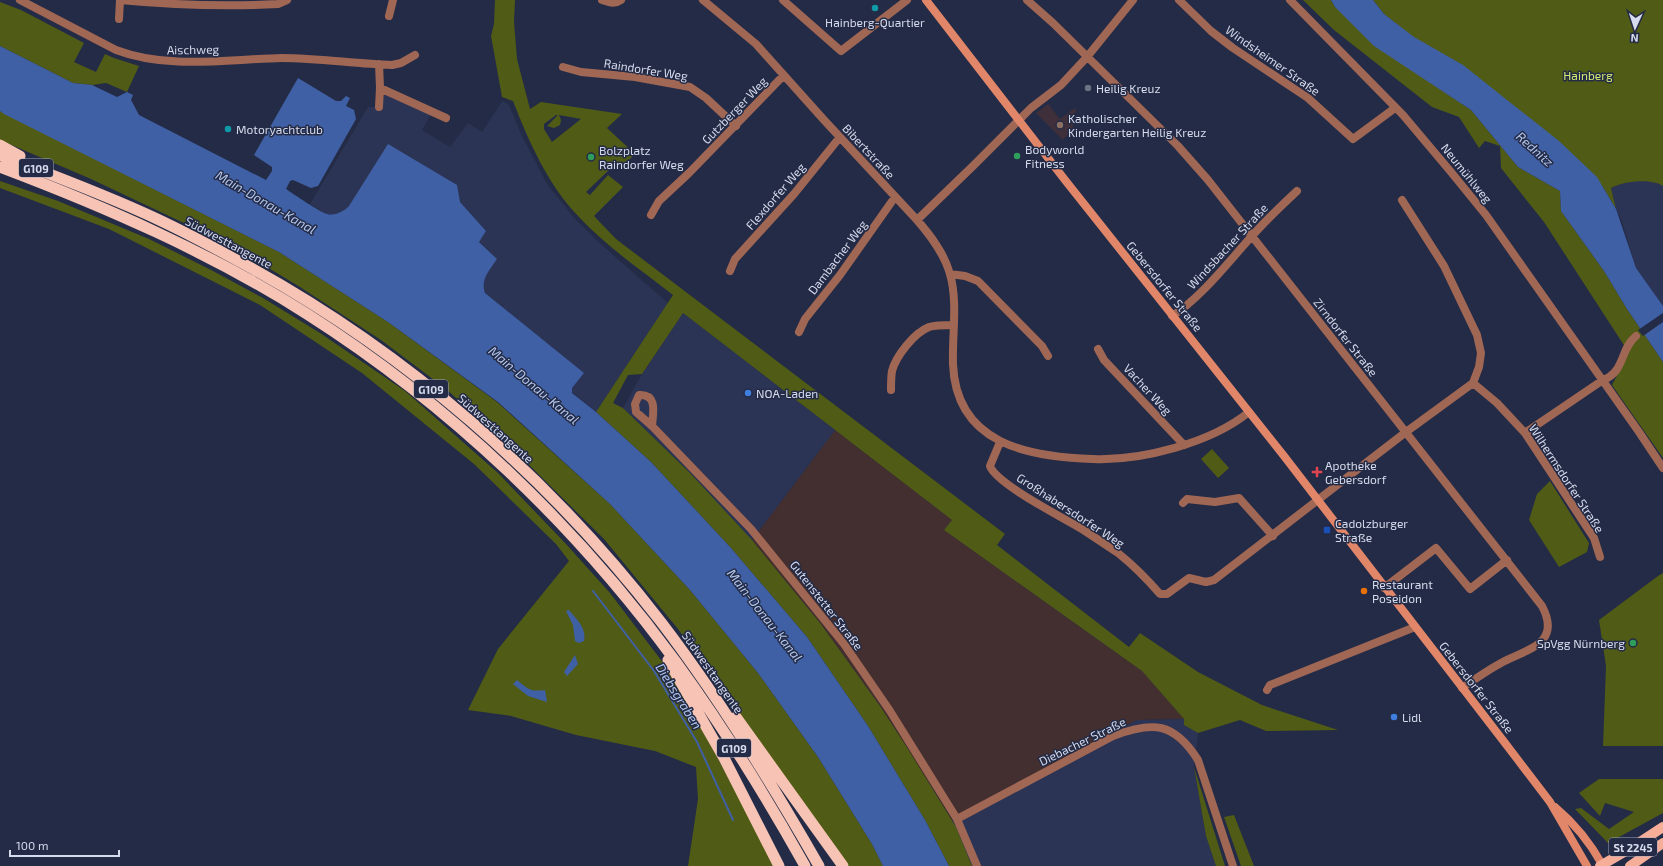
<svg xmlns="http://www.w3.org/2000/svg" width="1663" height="866" viewBox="0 0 1663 866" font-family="'Exo 2',sans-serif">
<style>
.commercial{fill:#432f2f}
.built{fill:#2b3454}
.education{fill:#3f2f3a}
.green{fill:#505b15;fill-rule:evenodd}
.water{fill:#4060a5}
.pier{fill:#242b46}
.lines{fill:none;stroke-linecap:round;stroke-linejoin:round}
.stream{stroke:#4060a5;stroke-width:2}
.minor{stroke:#a06755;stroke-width:8}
.secondary{stroke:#e18669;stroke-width:8}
.primary{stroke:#f6ae98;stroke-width:10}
.trunk{stroke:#f6c3b4;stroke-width:11}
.culture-dot{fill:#0f9aa8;stroke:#242b46;stroke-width:1.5}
.worship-dot{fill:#6b7280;stroke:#242b46;stroke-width:1.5}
.education-dot{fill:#8d6e63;stroke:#242b46;stroke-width:1.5}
.leisure-dot{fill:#2e9e5b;stroke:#242b46;stroke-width:1.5}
.shop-dot{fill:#3f7fe0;stroke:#242b46;stroke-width:1.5}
.health-dot{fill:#e0444e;stroke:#242b46;stroke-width:1.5}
.transit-dot{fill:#1a4fb4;stroke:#242b46;stroke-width:1.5}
.food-dot{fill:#e8710a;stroke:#242b46;stroke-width:1.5}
.labels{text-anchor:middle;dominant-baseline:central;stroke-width:3;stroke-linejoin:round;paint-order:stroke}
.shield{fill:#242b46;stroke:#a1a6bb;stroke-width:1}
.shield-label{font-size:11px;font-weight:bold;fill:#d6dbed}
.poi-label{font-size:12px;fill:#d6dbed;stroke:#242b46;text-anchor:start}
.street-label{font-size:12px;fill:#d6dbed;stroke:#242b46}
.park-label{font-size:12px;fill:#d5ea72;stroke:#242b46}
.water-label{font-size:13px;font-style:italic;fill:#b4c8ef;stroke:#242b46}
</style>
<rect width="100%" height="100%" fill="#242b46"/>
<path class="commercial" d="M 835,430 L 952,520 L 944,530 L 1142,671 L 1184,719 L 1137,720 L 952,820 L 880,706 L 820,623 L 752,540 Z"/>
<path class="built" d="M 386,92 L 431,114 L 422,130 L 450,147 L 468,123 L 482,132 L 502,101 L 509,105 L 522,136 L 547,184 L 575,219 L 604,247 L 668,303 L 596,412 L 572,392 L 572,388 L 584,373 L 485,293 L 482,285 L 484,278 L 497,259 L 479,241 L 486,231 L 460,202 L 349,206 L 344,211 L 338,214 L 326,214 L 310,204 L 368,107 L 379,107 Z
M 1663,177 L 1663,306 L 1636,268 L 1622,222 L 1616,209 L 1611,188 L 1627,180 Z
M 683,313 L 835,430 L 752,540 L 691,474 L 623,408 L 642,374 Z
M 1184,719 L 1185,725 L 1198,733 L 1194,767 L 1206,836 L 1216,866 L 972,866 L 952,820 L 1137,720 Z"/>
<path class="education" d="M 1048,104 L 1060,119 L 1075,108 L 1076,109 L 1072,130 L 1063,140 L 1036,113 Z"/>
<path class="green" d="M 495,0 L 515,0 L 514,22 L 517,59 L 530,109 L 541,102 L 622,114 L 607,128 L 635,154 L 623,166 L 609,170 L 586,192 L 590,195 L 608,175 L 623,187 L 594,216 L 616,239 L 1005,534 L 997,545 L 1129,647 L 1140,633 L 1198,672 L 1262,705 L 1338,730 L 1266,731 L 1240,720 L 1198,733 L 1184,725 L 1184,719 L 1142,671 L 944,530 L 952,520 L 683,313 L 642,374 L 628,375 L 613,403 L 623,408 L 691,474 L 752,540 L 820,623 L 880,706 L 906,746 L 956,827 L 972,866 L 949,866 L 925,820 L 868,726 L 807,637 L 731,548 L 651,462 L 596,412 L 673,295 C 641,270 607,247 579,217 C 548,185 529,142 513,101 L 502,97 L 491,36 L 494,24 ZM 556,115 L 558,115 L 547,126 L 554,128 L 560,125 L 561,120 L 559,115 L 581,119 L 552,142 L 544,129 L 544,124 Z
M 1303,0 L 1331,0 L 1335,7 L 1431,83 L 1471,110 L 1518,167 L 1560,191 L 1561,211 L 1604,271 L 1627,309 L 1663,362 L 1663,458 L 1612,385 L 1629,353 L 1544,222 L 1501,168 L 1500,146 L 1485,141 L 1479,148 L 1459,117 L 1432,107 L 1334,30 Z
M 1373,0 L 1663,0 L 1663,186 C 1651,178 1624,181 1611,188 L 1616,209 L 1603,187 L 1384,14 Z
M 0,2 L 21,10 L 84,43 L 74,62 L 96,72 L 105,54 L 114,58 L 139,66 L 127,92 L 106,83 L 92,85 L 73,83 L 0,46 Z
M 0,111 L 279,252 L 388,322 L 497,402 L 610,504 L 690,590 L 758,673 L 818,757 L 872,844 L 883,866 L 847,866 L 678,629 L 604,539 L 514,450 L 446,389 L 381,340 L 300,287 L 247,255 L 207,234 L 91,179 L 0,140 Z
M 0,181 L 58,201 L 149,239 L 213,271 L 263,298 L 320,333 L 405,391 L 498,473 L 566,544 L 610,593 L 664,664 L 686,698 L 775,866 L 688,866 L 698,799 L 696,767 L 655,751 L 576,735 L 511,716 L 468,710 L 498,649 L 569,561 L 556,544 L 474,464 L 362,373 L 260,305 L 109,229 L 0,188 Z
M 1212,449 L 1229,468 L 1218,478 L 1201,459 Z
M 1550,481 L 1589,543 L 1587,552 L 1559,567 L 1529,520 L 1537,494 Z
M 1663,573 L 1663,746 L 1603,746 L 1606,666 L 1599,620 L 1658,576 Z
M 1194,767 L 1225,866 L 1216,866 L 1206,836 Z
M 1599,779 L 1663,779 L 1663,813 L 1608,843 L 1575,809 L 1581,808 L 1609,829 L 1634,812 L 1605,803 L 1600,816 L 1579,793 Z
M 1234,815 L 1254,866 L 1241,866 L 1224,817 Z"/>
<path class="water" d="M 1331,0 L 1373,0 L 1384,14 L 1414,37 L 1463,65 L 1559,141 L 1597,177 L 1616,209 L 1636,268 L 1663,306 L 1663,362 L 1627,309 L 1604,271 L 1561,211 L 1560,191 L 1518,167 L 1471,110 L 1374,46 L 1335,7 Z
M 0,46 L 73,83 L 92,85 L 117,97 L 127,92 L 133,95 L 131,100 L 139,115 L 266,180 L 272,171 L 272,167 L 254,155 L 298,78 L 336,101 L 341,101 L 346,96 L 350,98 L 346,106 L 354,110 L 356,119 L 318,186 L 311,188 L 293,180 L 290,181 L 286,189 C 293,194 320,212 327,214 C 335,216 343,212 349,206 L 388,144 L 457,185 L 460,202 L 486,231 L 479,242 L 497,259 C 490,270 480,279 485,293 L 584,373 L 572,388 L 572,393 L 596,412 L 651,462 L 731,548 L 807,637 L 868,726 L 925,820 L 949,866 L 883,866 L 872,844 L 818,757 L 758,673 L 690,590 L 610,504 L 498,402 L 388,322 L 279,252 L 4,114 L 0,111 Z
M 569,610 C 576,619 587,628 584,641 L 579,643 L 575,641 L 573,625 L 566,611 Z
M 575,655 L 578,664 L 567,676 L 564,672 Z
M 517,680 C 528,689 530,692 545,690 L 547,702 L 528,696 L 513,684 Z"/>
<path class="pier" d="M 1663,313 L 1663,322 L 1643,336 L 1638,330 Z"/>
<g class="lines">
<path class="stream" d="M 593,591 L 654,671 L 697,742 L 733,820"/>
<path class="minor" d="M 20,0 L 116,50 C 169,70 227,59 282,58 C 319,58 355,64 392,65 L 401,63 L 415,55
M 120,0 C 173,5 225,7 278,4 L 287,0
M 602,0 C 609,2 614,5 621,0
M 703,0 L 756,44 L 824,120 L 917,220 L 973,166 L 1031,108 L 1061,85 L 1087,57 L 1133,0
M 783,0 L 841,51 L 907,0
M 1027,0 L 1053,23 L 1178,146 L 1208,180 L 1542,606 C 1562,644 1527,649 1501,663 C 1488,670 1475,679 1462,688
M 1179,0 L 1211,31 L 1233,48 L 1308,98 L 1353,139 L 1395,108
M 1290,0 L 1403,115 L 1451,172 L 1486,215 L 1639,432 L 1663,468
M 389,16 L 393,0
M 119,19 L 120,0
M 379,64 L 380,88 L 379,107
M 563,67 L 581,72 L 635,77 L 690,87 L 706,98 L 736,126
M 380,88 L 446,118
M 651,215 L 659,201 L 689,173 L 784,75
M 917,220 C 931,236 944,253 950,274 C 958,302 952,335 953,364 C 956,444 1028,457 1093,459 C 1141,461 1211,443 1249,412
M 730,271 L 735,259 L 794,194 L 840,137
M 950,274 L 965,276 L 978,281 L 1042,346 L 1048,356
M 1172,316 C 1201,298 1229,261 1252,236 C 1266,220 1282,205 1297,191
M 799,332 L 805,319 L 840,275 L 895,197
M 1098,349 L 1104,360 L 1184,445
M 1473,383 L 1497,403 L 1525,433 L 1594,538 L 1600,557
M 891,390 C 891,384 891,377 892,371 C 896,356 914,333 929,327 C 936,325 945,325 953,325
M 652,426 C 653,413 658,394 639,395 L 635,404 L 636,412 L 652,426 L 751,529 L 844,644 L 890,711 L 957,819 L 977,866
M 1525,433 L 1603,380 C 1625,372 1620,349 1636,336
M 1000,442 L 990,466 C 996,484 1066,519 1085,531 C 1096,538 1107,546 1118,553 C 1133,565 1147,579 1160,594 L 1167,594 L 1189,578 L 1206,582 L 1214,580 L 1406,432 L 1473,383 L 1479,367 L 1481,353 L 1477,335 L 1444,266 L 1402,200
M 1183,503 L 1187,499 L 1215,502 L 1239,498 L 1273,536
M 1384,588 L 1436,548 L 1470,589 L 1507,560
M 1267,690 L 1270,685 L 1415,627
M 957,819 L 1113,736 C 1153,721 1174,722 1198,760 L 1233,866"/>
<path class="secondary" d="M 926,0 L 1065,180 L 1284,456 L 1505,743 L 1550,802 L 1587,866
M 1555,807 C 1574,823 1591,844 1603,866"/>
<path class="primary" d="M 1600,866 L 1631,848 L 1663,827
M 1630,866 L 1663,843"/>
<path class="trunk" d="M 0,145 L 20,156
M 0,155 C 52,175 104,194 155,218 C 185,232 215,248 244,264 C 406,352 549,477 661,622 C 720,699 771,782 819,866
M 0,167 C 106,207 211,253 307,314 C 450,405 576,525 676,662 C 723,727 766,796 805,866
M 668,660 L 724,758 L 779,866
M 736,717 L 843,866"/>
</g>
<g class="culture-dot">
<circle cx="875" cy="8" r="4"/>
<circle cx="228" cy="129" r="4"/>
</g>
<circle class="worship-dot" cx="1088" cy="88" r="4"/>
<circle class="education-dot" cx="1060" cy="125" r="4"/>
<g class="leisure-dot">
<circle cx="1017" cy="156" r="4"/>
<circle cx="591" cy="157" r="4"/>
<circle cx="1633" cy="643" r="4"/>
</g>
<g class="shop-dot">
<circle cx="748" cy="393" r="4"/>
<circle cx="1394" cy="717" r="4"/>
</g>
<path class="health-dot" d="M1315 466h4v4h4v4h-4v4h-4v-4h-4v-4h4z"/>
<rect class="transit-dot" x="1323" y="526" width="8" height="8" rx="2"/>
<circle class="food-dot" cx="1364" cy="591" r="4"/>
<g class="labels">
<g class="shield">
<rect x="19" y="159" width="34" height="18" rx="3"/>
<rect x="414" y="380" width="34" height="18" rx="3"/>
<rect x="717" y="739" width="34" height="18" rx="3"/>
<rect x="1609" y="838" width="48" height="18" rx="3"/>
</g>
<g class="shield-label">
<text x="36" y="168">G109</text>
<text x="431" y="389">G109</text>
<text x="734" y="748">G109</text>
<text x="1633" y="847">St 2245</text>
</g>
<g class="poi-label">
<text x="875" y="22" text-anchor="middle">Hainberg-Quartier</text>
<text x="1096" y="88">Heilig Kreuz</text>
<text x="1068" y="118">Katholischer<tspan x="1068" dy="14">Kindergarten Heilig Kreuz</tspan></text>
<text x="236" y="129">Motoryachtclub</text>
<text x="1025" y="149">Bodyworld<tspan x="1025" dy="14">Fitness</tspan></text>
<text x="599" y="150">Bolzplatz<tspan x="599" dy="14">Raindorfer Weg</tspan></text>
<text x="756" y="393">NOA-Laden</text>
<text x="1325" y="465">Apotheke<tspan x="1325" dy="14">Gebersdorf</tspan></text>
<text x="1335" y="523">Cadolzburger<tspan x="1335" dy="14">Straße</tspan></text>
<text x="1372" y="584">Restaurant<tspan x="1372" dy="14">Poseidon</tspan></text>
<text x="1625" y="643" text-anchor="end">SpVgg Nürnberg</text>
<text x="1402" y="717">Lidl</text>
</g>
<g class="street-label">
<text transform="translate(193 49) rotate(-1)">Aischweg</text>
<text transform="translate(1273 60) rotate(35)">Windsheimer Straße</text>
<text transform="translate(646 69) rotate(9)">Raindorfer Weg</text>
<text transform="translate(734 110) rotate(-46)">Gutzberger Weg</text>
<text transform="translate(869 151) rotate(47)">Bibertstraße</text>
<text transform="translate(1467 173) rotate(51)">Neumühlweg</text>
<text transform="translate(775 196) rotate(-49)">Flexdorfer Weg</text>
<text transform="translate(229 242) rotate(28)">Südwesttangente</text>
<text transform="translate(1227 246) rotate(-47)">Windsbacher Straße</text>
<text transform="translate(837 257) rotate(-53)">Dambacher Weg</text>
<text transform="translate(1165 286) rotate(51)">Gebersdorfer Straße</text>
<text transform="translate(1346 337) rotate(52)">Zirndorfer Straße</text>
<text transform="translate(1148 389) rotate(47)">Vacher Weg</text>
<text transform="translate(496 428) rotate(42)">Südwesttangente</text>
<text transform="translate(1567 478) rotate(57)">Wilhermsdorfer Straße</text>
<text transform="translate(1071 510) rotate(33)">Großhabersdorfer Weg</text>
<text transform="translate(827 605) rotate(52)">Gutenstetter Straße</text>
<text transform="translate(713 672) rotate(55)">Südwesttangente</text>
<text transform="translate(1477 687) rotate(52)">Gebersdorfer Straße</text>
<text transform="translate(1082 741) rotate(-26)">Diebacher Straße</text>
</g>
<g class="park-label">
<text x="1588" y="75">Hainberg</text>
</g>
<g class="water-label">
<text transform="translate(1535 149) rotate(42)">Rednitz</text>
<text transform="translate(266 202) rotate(30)">Main-Donau-Kanal</text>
<text transform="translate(534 385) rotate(40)">Main-Donau-Kanal</text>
<text transform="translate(765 615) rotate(52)">Main-Donau-Kanal</text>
<text transform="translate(679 696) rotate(58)">Diebsgraben</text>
</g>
</g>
<g transform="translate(1635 28) rotate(183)" stroke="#242b46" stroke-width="3" paint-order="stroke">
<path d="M0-3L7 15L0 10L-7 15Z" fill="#d6dbed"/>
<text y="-6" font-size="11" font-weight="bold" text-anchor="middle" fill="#d6dbed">N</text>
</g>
<path d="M10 850v6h109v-6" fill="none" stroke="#d6dbed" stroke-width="2"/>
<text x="16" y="850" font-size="12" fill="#d6dbed" stroke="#242b46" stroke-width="3" paint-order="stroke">100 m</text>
</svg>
